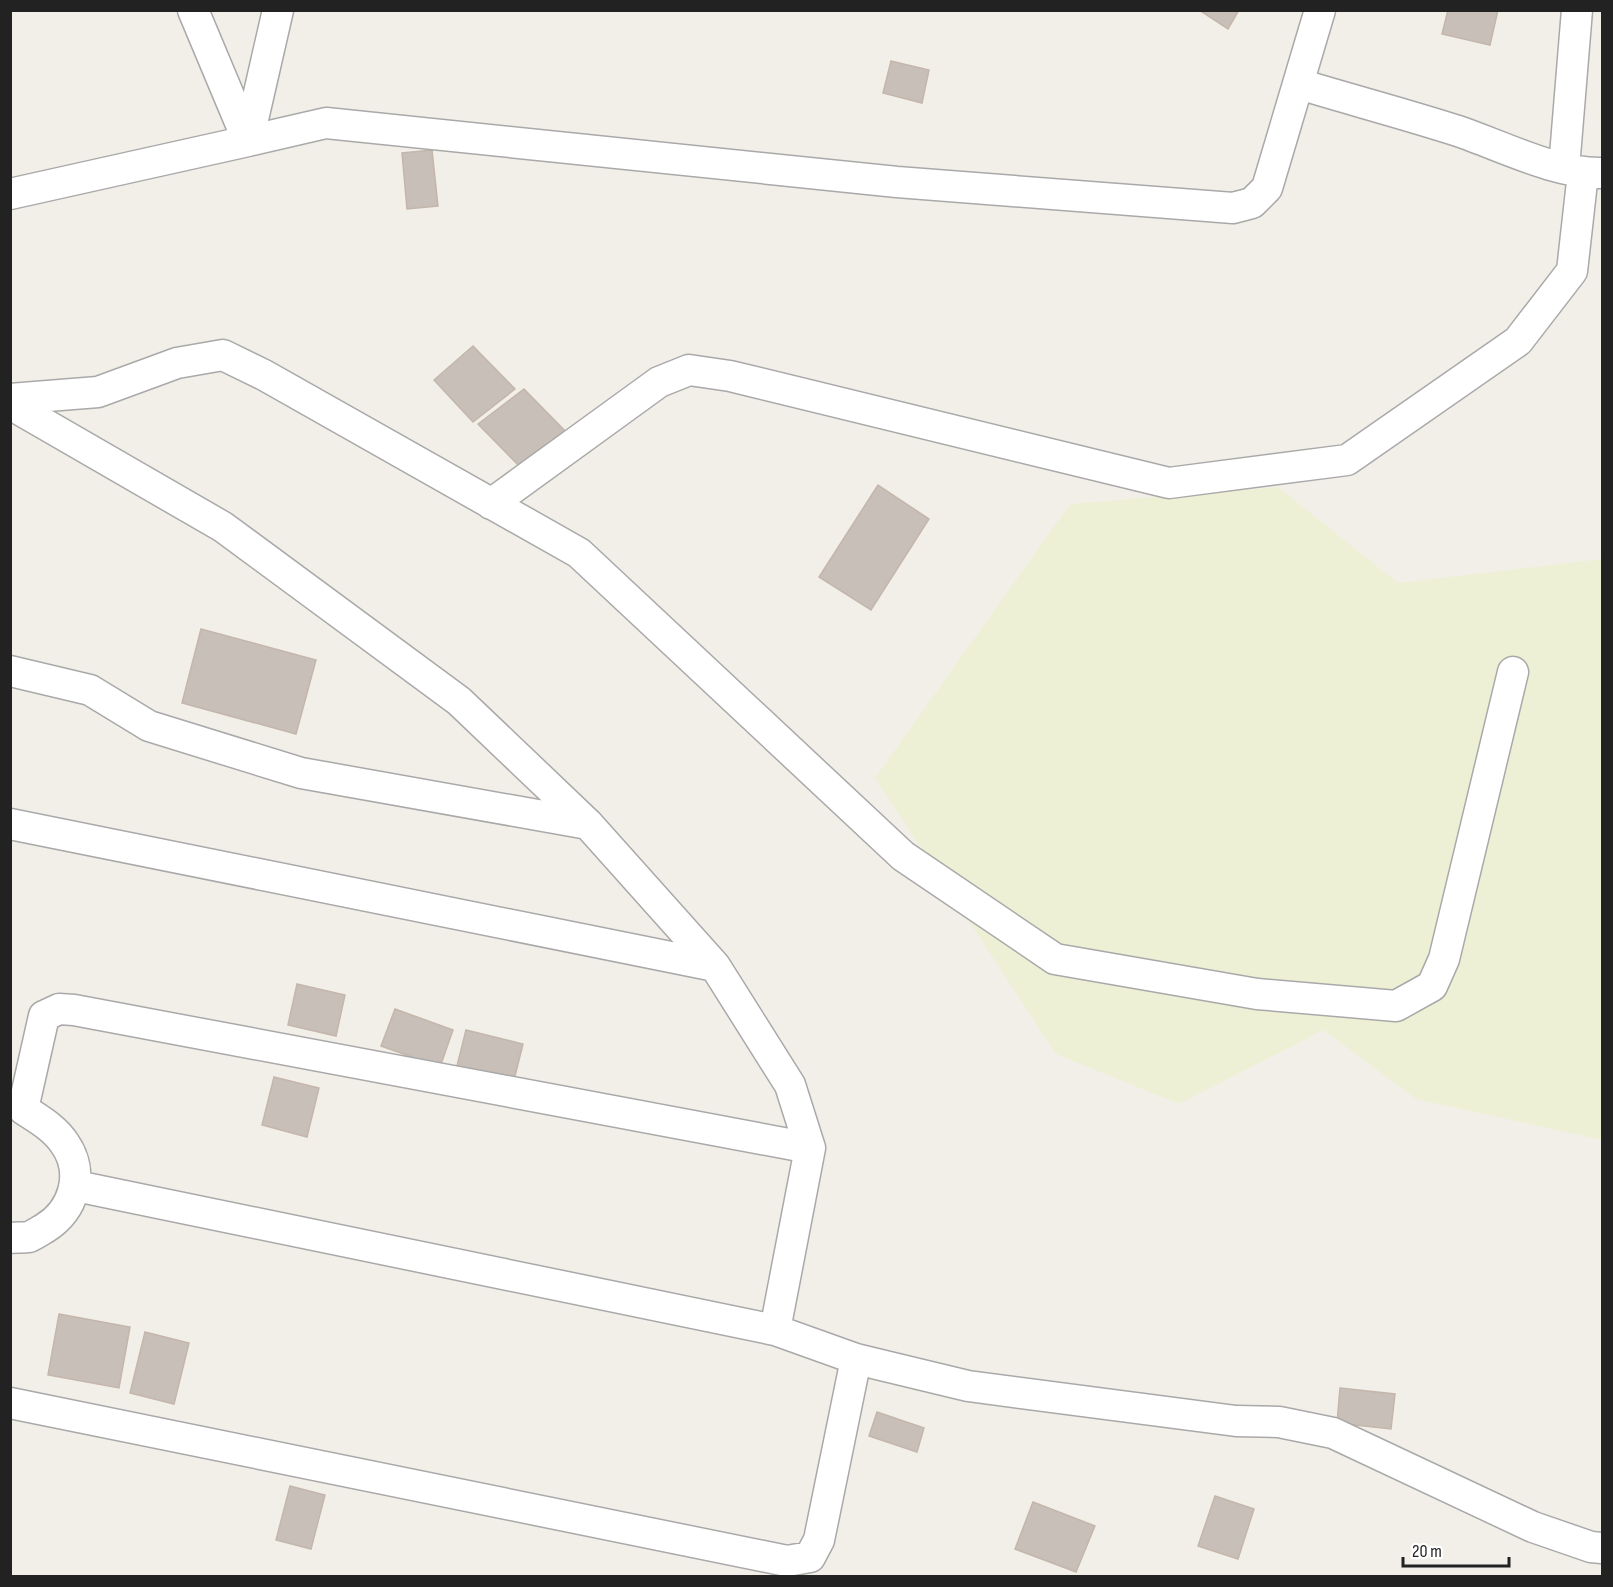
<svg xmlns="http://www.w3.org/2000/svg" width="1613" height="1587" viewBox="0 0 1613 1587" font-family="'Sofia Sans Condensed',sans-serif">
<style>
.farmland{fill:#eef0d5}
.building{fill:#c7bfb8;stroke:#c4b6ab;stroke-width:1.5}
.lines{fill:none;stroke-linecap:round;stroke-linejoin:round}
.minor-casing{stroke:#a9a9a9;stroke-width:33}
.minor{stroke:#fff;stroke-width:30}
</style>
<rect width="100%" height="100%" fill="#f2efe9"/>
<path class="farmland" d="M 1278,487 L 1398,583 L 1602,559 L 1602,1140 L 1416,1099 L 1323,1030 L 1179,1104 L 1056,1054 L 875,778 L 1070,504 Z"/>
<path class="building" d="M 1199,10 L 1239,10 L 1228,29 Z
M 1448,10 L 1498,10 L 1490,45 L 1442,34 Z
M 891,61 L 929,70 L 922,103 L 883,93 Z
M 432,150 L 438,206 L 407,209 L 402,153 Z
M 473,346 L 515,389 L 473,422 L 434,380 Z
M 524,389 L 572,438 L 528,475 L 478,424 Z
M 878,485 L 929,519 L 871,610 L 819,577 Z
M 201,629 L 316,660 L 296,734 L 182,703 Z
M 297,984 L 345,995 L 336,1036 L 288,1025 Z
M 395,1009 L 453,1030 L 440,1067 L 381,1046 Z
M 466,1030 L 523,1044 L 514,1080 L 457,1066 Z
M 274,1077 L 319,1088 L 307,1137 L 262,1125 Z
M 59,1314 L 130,1327 L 119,1388 L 48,1375 Z
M 145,1332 L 189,1343 L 174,1404 L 130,1393 Z
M 1340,1388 L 1395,1394 L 1391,1429 L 1337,1423 Z
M 877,1412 L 924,1428 L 917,1452 L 869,1436 Z
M 290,1486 L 325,1495 L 311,1549 L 276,1540 Z
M 1215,1496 L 1254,1509 L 1238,1559 L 1198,1546 Z
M 1033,1502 L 1095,1526 L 1076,1572 L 1015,1549 Z"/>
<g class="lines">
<g class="minor-casing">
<path id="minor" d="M 193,10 L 248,141 L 326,123 L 897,182 L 1233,208 L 1252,203 L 1267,188 L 1320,10
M 1299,84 C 1352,100 1405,114 1458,131 C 1502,146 1556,174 1602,173
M 1564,168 L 1577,10
M 10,194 L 248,141 L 278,10
M 10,399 L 98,392 L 177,363 L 223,355 L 264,375 L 579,553 L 903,856 L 1055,959 L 1257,994 L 1396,1006 L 1432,986 L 1444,959 L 1513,672
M 10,404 L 223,527 L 459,701 L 588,824
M 491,504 L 659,382 L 689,370 L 730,376 L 1169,483 L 1347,460 L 1518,341 L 1572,271 L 1583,173
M 10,671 L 90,690 L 149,726 L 301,773 L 588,824 L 715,966
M 10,824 L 715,966 L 790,1085 L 810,1148 L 775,1330 L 76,1186
M 10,1238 C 16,1237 23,1238 29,1237 C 34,1235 40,1231 45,1228 C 74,1210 85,1173 65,1144 C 55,1128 38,1119 23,1109 L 44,1016 L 59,1009 L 74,1010 L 810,1148
M 775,1330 L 856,1359 L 968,1386 L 1236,1421 L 1279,1422 L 1333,1433 L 1533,1527 L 1591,1547 L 1602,1548
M 10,1403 L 787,1561 L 810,1557 L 819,1540 L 856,1359"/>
</g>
<use href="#minor" class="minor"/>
</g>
<rect width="1613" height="1587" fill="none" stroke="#222222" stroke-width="24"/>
<path d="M1403 1557v9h106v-9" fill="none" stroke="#222222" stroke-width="3"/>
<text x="1412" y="1557" font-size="18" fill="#222222" stroke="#ffffff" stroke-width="4.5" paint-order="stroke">20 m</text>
</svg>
